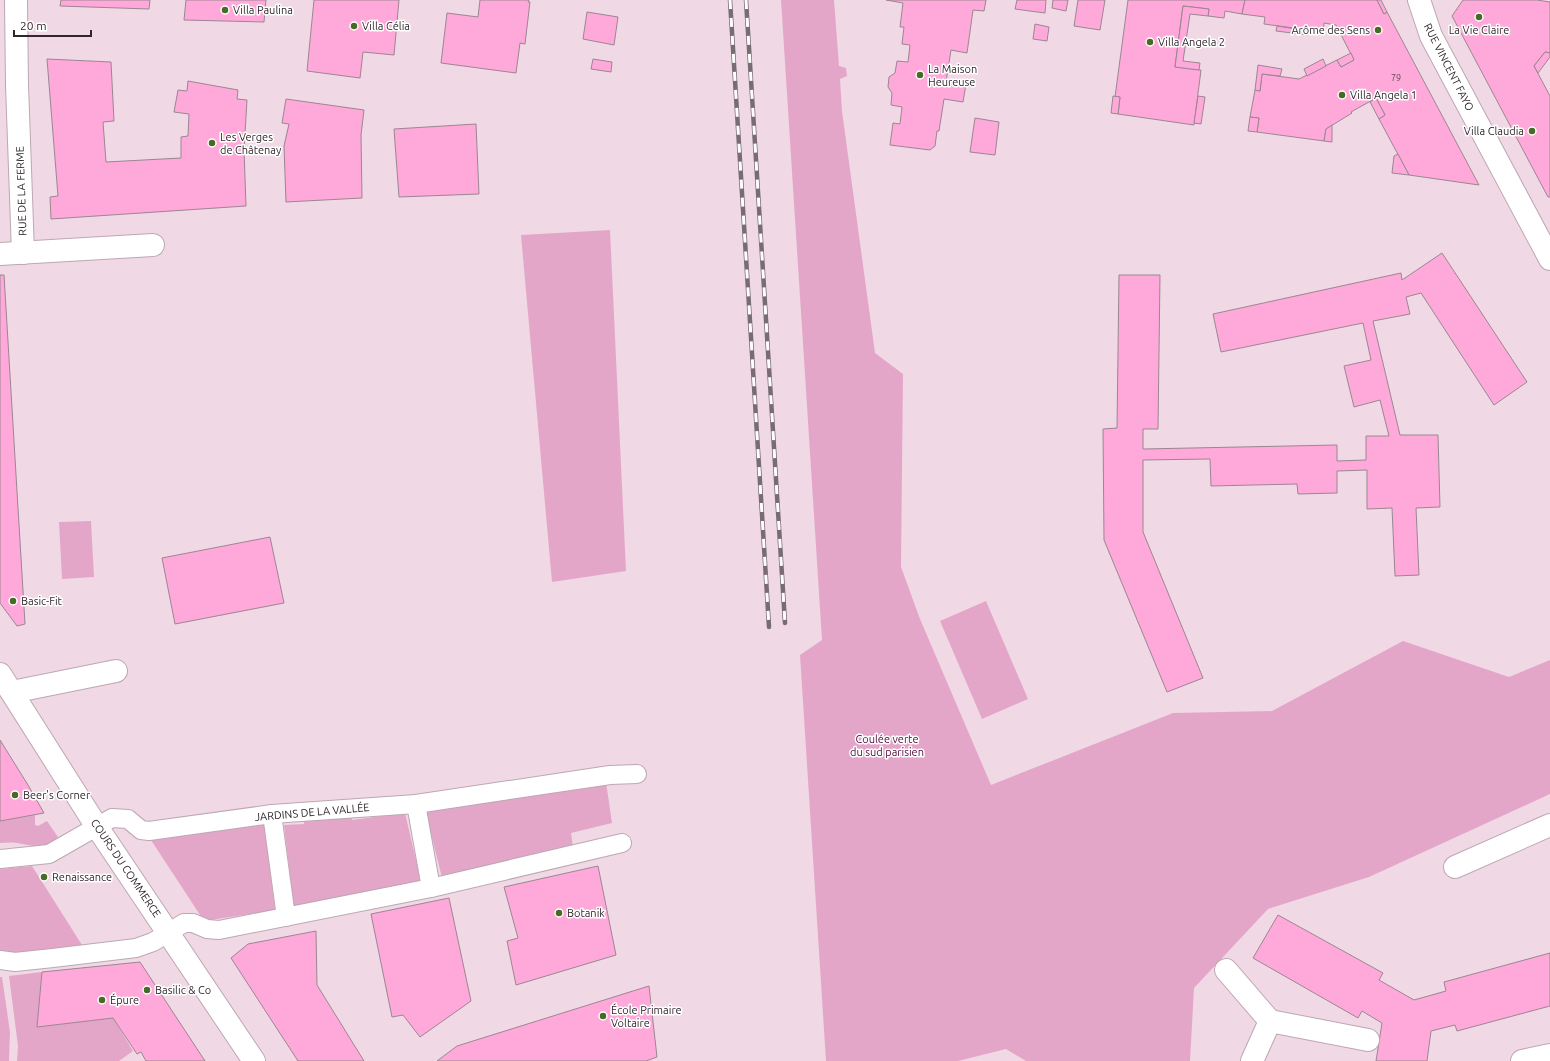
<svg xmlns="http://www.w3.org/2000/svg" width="1550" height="1061" viewBox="0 0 1550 1061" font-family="Ubuntu,sans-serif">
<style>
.green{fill:#e4a6c8}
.building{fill:#fea9d9;stroke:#9b8691}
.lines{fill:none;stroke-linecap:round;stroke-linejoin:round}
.pedestrian-casing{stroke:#bda7b2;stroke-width:20}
.minor-casing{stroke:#bda7b2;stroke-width:24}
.tertiary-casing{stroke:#bda7b2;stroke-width:24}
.pedestrian{stroke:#fff;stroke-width:18}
.minor{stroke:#fff;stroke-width:22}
.tertiary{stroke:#fff;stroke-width:22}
.rail-casing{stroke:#796b72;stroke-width:4.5}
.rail{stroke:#fff;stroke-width:3;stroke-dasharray:9;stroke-linecap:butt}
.poi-dot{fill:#466b25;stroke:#fff;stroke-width:1.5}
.labels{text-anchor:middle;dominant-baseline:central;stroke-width:3;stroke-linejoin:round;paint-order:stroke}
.number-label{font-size:9px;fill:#644857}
.poi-label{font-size:11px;fill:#30272c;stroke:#fff;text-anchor:start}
.street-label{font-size:11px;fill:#30272c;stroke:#fff}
.park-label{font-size:11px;fill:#530a3b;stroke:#fff}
</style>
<rect width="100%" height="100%" fill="#f0d9e5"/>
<g class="green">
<path d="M781 0H834L839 66 846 68 847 76 840 79 842 111 875 353 903 374 901 567 920 619 991 785 1173 713 1272 711 1403 641 1509 677 1550 660V794L1369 877 1268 909 1194 988 1190 1061H1026L1006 1049 958 1061H826L800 655 822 640Z"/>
<path d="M610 230 626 571 552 582 521 235Z"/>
<path d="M91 521 94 577 62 579 59 522Z"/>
<path d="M986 601 1028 699 982 719 940 621Z"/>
<path d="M606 782 612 823 571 833 573 847 442 878 425 809Z"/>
<path d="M350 811 352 820 405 813 421 882 294 909 284 825 304 824V815Z"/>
<path d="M35 815V825L38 826 47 821 58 837C43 852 34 845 16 843 11 842 5 843 0 843V821Z"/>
<path d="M264 822 275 910 204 921 149 837Z"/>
<path d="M32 866 82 945 0 955V869Z"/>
<path d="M42 972 37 1027 113 1018 133 1051 119 1061H17L18 1046 9 976Z"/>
<path d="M0 977H2L10 1032 9 1061H0Z"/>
</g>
<g class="building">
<path d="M61 0H150L149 9 60 6Z"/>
<path d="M186 0H266L264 22 184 20Z"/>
<path d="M314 0H399L394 55 363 52 360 78 307 71Z"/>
<path d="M480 0H529L528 2H530L525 44 520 43 516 73 441 63 447 13 478 17Z"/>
<path d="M886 0H986L984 11 973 10 967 53 951 50 946 82 966 84 963 102 944 99 939 131H937L935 146 930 150 890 145 893 123 900 124 902 107 891 105 892 93 888 87 889 77 895 73 897 61 908 62 910 45 902 44 904 27H900L903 3Z"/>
<path d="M1017 0H1046L1045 13 1015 9Z"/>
<path d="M1053 0H1068L1066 11 1052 8Z"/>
<path d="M1078 0H1105L1100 30 1074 26Z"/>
<path d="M1128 0H1245L1242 14 1225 11 1224 18 1208 16 1209 9 1183 6 1175 67 1201 70 1194 125 1118 114 1120 97H1115Z"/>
<path d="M1245 0H1377L1384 14 1387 12 1479 185 1409 175 1379 119 1385 115 1376 98 1351 112 1352 113 1326 129 1324 141 1257 132 1259 118 1250 117 1255 90 1260 91 1262 74 1299 79 1337 60 1341 67 1354 60 1336 25 1324 23 1323 32 1264 24 1265 17 1242 14Z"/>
<path d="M1377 0H1381L1387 12 1384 14Z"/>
<path d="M1463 0H1537L1550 2V53L1545 52 1534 66 1550 96V197H1548L1452 16Z"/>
<path d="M1183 6 1209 9 1208 16 1190 14 1183 61 1200 63 1199 70 1175 67Z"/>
<path d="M587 12 618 17 614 45 583 39Z"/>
<path d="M1035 24 1049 27 1047 41 1033 39Z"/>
<path d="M1277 26 1309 31 1308 35 1276 31Z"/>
<path d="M1545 52 1550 53V57L1538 73 1534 66Z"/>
<path d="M1351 53 1354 60 1341 67 1337 60Z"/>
<path d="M47 59 111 62 114 121 103 122 106 162 181 158V137L188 136 189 114 174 112 178 90 187 91 188 81 238 90 237 99 247 100 244 150 246 206 51 219 50 197 58 196Z"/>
<path d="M593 59 612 62 611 72 591 69Z"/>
<path d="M1323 59 1326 66 1307 76 1304 69Z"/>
<path d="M1258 65 1282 69 1280 76 1262 74 1260 91 1255 90Z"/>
<path d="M1113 96 1120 97 1118 114 1111 113Z"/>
<path d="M1198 96 1205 97 1201 124 1194 123Z"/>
<path d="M1376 98 1385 115 1379 119 1370 102Z"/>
<path d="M286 99 364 110 361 135 362 198 286 202 284 146 289 124 282 123Z"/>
<path d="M1250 117 1259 118 1257 132 1248 131Z"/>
<path d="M975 118 999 122 995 155 970 152Z"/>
<path d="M476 124 479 194 399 197 394 129Z"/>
<path d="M1332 125V142L1324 141 1326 129Z"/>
<path d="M1398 154 1409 175 1392 173 1394 156Z"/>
<path d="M1442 253 1527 382 1494 405 1421 293 1406 297 1410 314 1373 321 1400 435H1438L1440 507 1416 508 1419 575 1395 576 1392 508 1367 509V470L1337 471V493L1298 494 1297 484 1211 486 1210 459 1143 460V532L1203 678 1167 692 1104 540 1103 429 1117 428 1119 275H1160L1158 429H1143V449L1337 445V461L1366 460V436H1389L1380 400 1354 407 1344 366 1371 360 1363 323 1221 352 1213 314 1401 273 1402 280Z"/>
<path d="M0 275H4L25 624 17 626 0 603Z"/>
<path d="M270 537 284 603 175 624 162 558Z"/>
<path d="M0 740 28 785 44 813 0 821Z"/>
<path d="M598 866 616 955 516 985 507 941 518 938 504 887Z"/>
<path d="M449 898 471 1001 420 1037 403 1015 392 1017 371 914Z"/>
<path d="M1278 915 1383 973 1379 980 1414 1000 1446 991 1444 982 1550 953V1006L1457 1031 1455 1025 1431 1031 1427 1061H1376L1382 1023 1362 1011 1358 1018 1253 958Z"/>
<path d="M316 931 317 985 364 1061H298L231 958 248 944Z"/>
<path d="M140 962 205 1061H146L141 1052 137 1054 113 1018 37 1027 42 972Z"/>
<path d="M649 986 657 1057 646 1061H437L457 1046Z"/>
</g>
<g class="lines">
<defs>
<g id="pedestrian">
<path d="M416 804 431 888"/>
<path d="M272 814 286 917"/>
<path d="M0 859 49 854 112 818 128 819 141 830 149 831 272 814 416 804 610 775 637 774"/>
<path d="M0 960 15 962 53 958 136 948 153 942 184 923H193L207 929 219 930 431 888 622 843"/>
</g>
<g id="minor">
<path d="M16 0 17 85 23 253"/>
<path d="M0 254 153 245"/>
<path d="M0 674 97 827 254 1061"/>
<path d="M12 692 116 671"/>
<path d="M1455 867 1550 825"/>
<path d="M1226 970 1270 1021"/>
<path d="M1252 1061 1270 1021 1368 1040"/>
<path d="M1522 1061 1550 1055"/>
</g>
<path id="tertiary" d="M1419 0 1431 36 1550 259"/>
</defs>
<use href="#pedestrian" class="pedestrian-casing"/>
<use href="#minor" class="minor-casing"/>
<use href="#tertiary" class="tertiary-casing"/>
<use href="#pedestrian" class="pedestrian"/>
<use href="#minor" class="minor"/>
<use href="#tertiary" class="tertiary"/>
<defs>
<g id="rail">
<path d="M730 0 769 627"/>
<path d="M746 0 785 623"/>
</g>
</defs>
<use href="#rail" class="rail-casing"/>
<use href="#rail" class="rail"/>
</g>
<g class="poi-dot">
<circle cx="225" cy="10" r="4"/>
<circle cx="1479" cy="17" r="4"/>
<circle cx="354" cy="26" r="4"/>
<circle cx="1378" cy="30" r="4"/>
<circle cx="1150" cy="42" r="4"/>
<circle cx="920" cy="75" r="4"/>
<circle cx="1342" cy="95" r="4"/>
<circle cx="1532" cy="131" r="4"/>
<circle cx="212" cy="143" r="4"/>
<circle cx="13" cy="601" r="4"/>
<circle cx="15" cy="795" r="4"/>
<circle cx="44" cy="877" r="4"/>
<circle cx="559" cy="913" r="4"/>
<circle cx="147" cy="990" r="4"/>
<circle cx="102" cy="1000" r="4"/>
<circle cx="603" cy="1016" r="4"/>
</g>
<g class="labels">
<g class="number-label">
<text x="1396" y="78">79</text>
</g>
<g class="poi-label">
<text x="233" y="10">Villa Paulina</text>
<text x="362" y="26">Villa Célia</text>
<text x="1370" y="30" text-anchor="end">Arôme des Sens</text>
<text x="1479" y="30" text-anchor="middle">La Vie Claire</text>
<text x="1158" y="42">Villa Angela 2</text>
<text x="928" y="69">La Maison<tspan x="928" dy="13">Heureuse</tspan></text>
<text x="1350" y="95">Villa Angela 1</text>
<text x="1524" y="131" text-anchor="end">Villa Claudia</text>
<text x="220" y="137">Les Verges<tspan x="220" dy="13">de Châtenay</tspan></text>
<text x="21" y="601">Basic-Fit</text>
<text x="23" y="795">Beer's Corner</text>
<text x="52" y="877">Renaissance</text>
<text x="567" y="913">Botanik</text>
<text x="155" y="990">Basilic &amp; Co</text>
<text x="110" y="1000">Épure</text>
<text x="611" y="1010">École Primaire<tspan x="611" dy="13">Voltaire</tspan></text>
</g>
<g class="street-label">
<text transform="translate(1449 67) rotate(63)">RUE VINCENT FAYO</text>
<text transform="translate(21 191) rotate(-92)">RUE DE LA FERME</text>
<text transform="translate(312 812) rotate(-5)">JARDINS DE LA VALLÉE</text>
<text transform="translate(126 868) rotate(56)">COURS DU COMMERCE</text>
</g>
<g class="park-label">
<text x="887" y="739">Coulée verte<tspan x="887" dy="13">du sud parisien</tspan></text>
</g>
</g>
<path d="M14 30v6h77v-6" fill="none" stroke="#30272c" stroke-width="2"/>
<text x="20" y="30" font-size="12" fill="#30272c" stroke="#ffffff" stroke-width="3" paint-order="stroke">20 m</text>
</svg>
